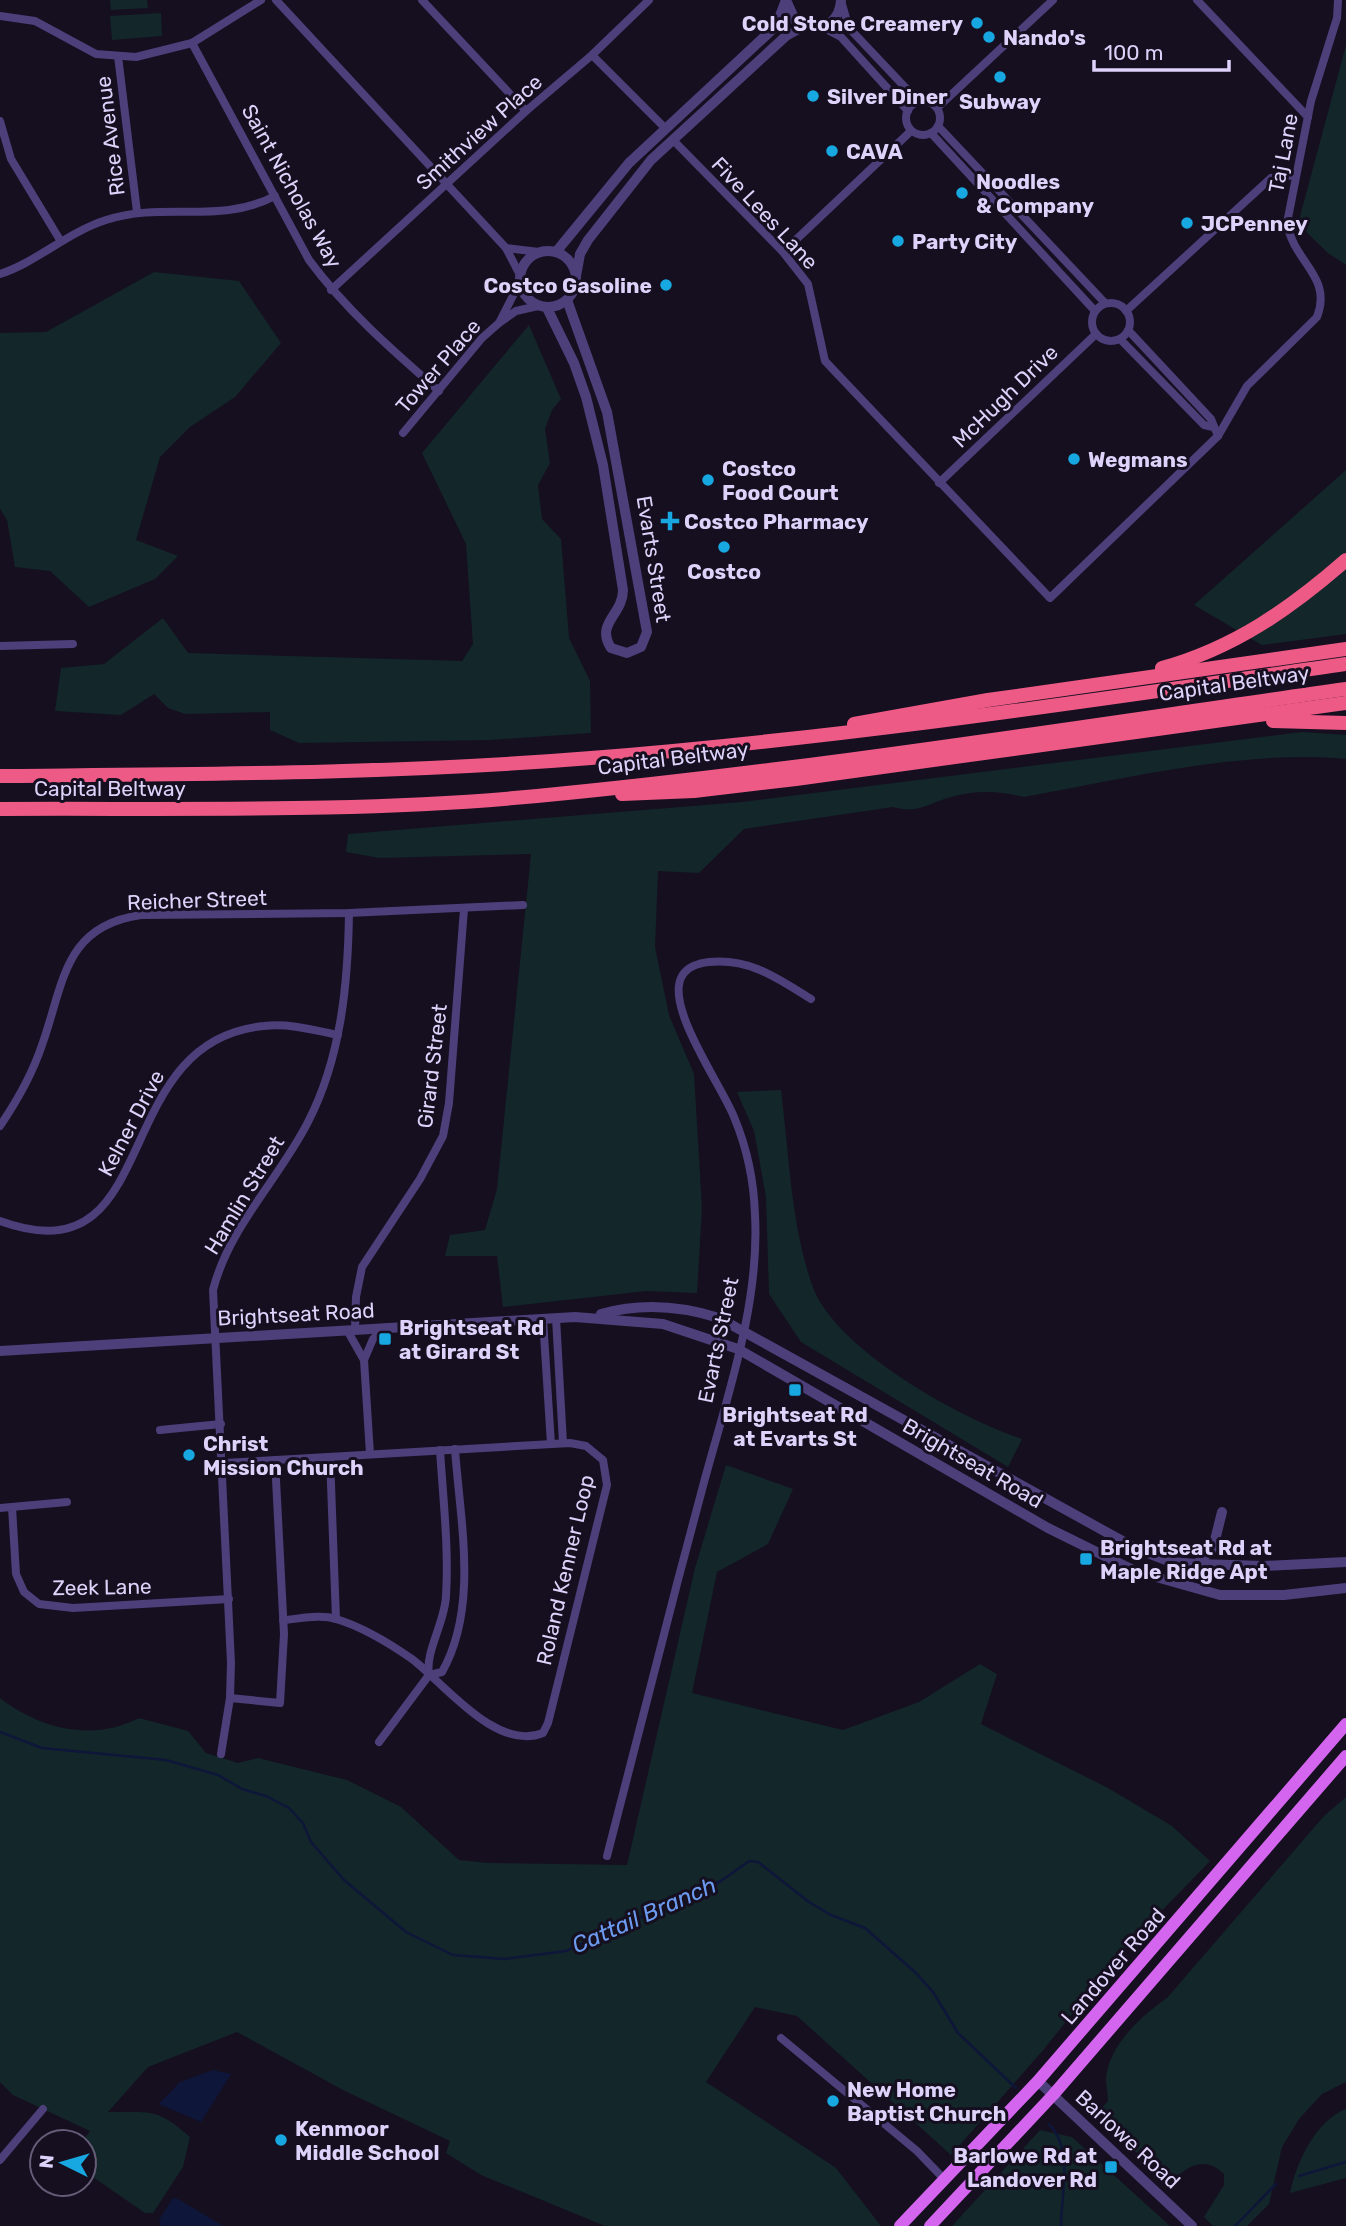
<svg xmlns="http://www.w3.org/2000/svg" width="1346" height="2226" viewBox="0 0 1346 2226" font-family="Rubik,sans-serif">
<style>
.green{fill:#132629}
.water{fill:#0e1639}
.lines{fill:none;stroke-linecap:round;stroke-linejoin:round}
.stream{stroke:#0e1639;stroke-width:2.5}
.minor{stroke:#4c3f7a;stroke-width:8}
.tertiary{stroke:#4c3f7a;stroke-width:10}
.primary{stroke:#d465ee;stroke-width:12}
.motorway{stroke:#ed5a86;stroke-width:14}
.poi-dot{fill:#18a8e1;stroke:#150f20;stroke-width:2.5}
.labels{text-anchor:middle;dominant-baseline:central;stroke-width:6;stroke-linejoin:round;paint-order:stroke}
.poi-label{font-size:21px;font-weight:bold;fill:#ded2fa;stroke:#150f20;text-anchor:start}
.street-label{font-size:21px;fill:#ded2fa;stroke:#150f20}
.water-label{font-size:23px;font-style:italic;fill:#6c9aef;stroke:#150f20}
</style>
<rect width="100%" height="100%" fill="#150f20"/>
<g class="green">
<path d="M110 0H147L148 8 111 10Z"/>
<path d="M161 13 162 36 112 40 110 16Z"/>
<path d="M1346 45V265L1328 253 1298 224Z"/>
<path d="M154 272 239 281 281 343 235 397 190 427 160 457 136 540 178 556 155 579 89 607 50 571 15 567 7 520 0 509V333L46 332Z"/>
<path d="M529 325 561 399 552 410 545 429 550 463 538 485 542 519 561 539 569 638 590 681 591 733 490 740 299 743 270 730V712L185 714 168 708 154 694 121 715 55 711 61 668 104 664 163 618 188 653 462 661 473 644 466 544 422 453Z"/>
<path d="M1346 470V634L1262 645 1194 605Z"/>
<path d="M1302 732 1346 735V759C1245 749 1124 779 1024 797 999 791 976 790 951 797 926 804 919 814 893 807L744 829 699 873 658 871 655 947 669 1015 694 1074 702 1208 697 1293 646 1291 503 1307 497 1256H445L450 1235 485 1230 497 1189 531 854 379 858 346 852 348 834 742 802Z"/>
<path d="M781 1090C789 1154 791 1223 812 1285 835 1350 960 1418 1022 1439L1008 1467 801 1342 769 1294 766 1197 754 1131 737 1092Z"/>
<path d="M726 1465 793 1489 768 1544 717 1572 692 1693 843 1730 919 1702 980 1664 997 1674 981 1724 1108 1788 1172 1826 1210 1861 1119 1955 1045 2048 951 2155 797 2016 755 2007 706 2082 836 2168 881 2226H605L481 2175 446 2153 450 2141 343 2090 237 2032 148 2067 108 2112C150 2113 155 2106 190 2137L183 2167 153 2213H145L84 2171 82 2142 90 2131 13 2095 0 2082V1698C40 1729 93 1742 139 1718L188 1731 206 1753 238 1763 258 1758 347 1780 401 1807 459 1860 488 1863 627 1865 695 1568Z"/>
<path d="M1346 1797V2082L1322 2094 1299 2119 1282 2147 1269 2204 1247 2226H1213L1204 2217 1224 2185V2174C1204 2155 1187 2166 1170 2183L1095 2115 1108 2101C1108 2094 1106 2087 1106 2079 1108 2046 1141 2016 1167 1998L1324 1816Z"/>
<path d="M1346 2109V2178L1290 2193C1296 2163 1315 2121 1346 2109Z"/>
<path d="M1040 2130 1072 2137 1170 2226H952Z"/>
</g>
<g class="water">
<path d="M213 2070 231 2074 201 2122 159 2104 180 2082Z"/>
<path d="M173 2198 178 2199 223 2226H161L159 2220Z"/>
</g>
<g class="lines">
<g class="stream">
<path d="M0 1732 42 1748 166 1760 218 1775 242 1789 266 1796 289 1808 303 1823 311 1842 344 1880 406 1932 453 1955 505 1959 566 1951 721 1881 749 1861 758 1862 809 1902 831 1915 865 1928 916 1973 933 1992 958 2033 1016 2088"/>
<path d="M1049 2124C1074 2149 1061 2194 1061 2226"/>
<path d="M1299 2176 1346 2162"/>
<path d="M1235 2226 1276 2184"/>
</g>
<g class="minor">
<path d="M276 0 506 248 521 277"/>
<path d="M422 0 526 111"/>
<path d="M1197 0 1308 117"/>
<path d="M842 4 849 28 919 102"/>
<path d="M0 16 35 21 96 54 136 57 192 43 261 0"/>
<path d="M822 27 841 37 908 111"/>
<path d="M192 43 309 260C346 310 392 350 439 391"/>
<path d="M592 55 665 128"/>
<path d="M118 56 137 212"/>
<circle cx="923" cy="118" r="17"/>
<path d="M937 108 1053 0"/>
<path d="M0 121 11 159 60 240"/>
<path d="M938 126 1105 303"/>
<path d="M931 133 1095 311"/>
<path d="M673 140 783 252 808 284 825 361 1050 598 1218 436 1247 386 1317 317C1333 276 1293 262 1287 223L1311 101 1337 18 1338 0"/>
<path d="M506 248 539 252"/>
<path d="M783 252 911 131"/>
<path d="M0 274C35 263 68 232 106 220 165 201 219 225 275 196"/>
<path d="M520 282 499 323 516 311 538 306"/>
<path d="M331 290 526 111 592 55 649 0"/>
<circle cx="1111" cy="322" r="19"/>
<path d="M1126 311 1271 178 1296 175"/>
<path d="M1128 330 1211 419 1218 436"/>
<path d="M1120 339 1204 425 1213 427"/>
<path d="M403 433 482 338 499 323"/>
<path d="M939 483 1096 334"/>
<path d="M0 646 73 644"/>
<path d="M0 1126C17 1101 32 1075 42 1045 64 984 63 926 141 915L349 913 523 905"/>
<path d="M0 1221C166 1282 105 1041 264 1026 289 1023 314 1030 338 1035"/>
<path d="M556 1318 563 1443"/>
<path d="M543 1319 551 1444"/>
<path d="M355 1329 356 1297 362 1267 420 1179 443 1136 449 1103 464 909"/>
<path d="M347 1330 364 1360"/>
<path d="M160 1430 221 1424"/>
<path d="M370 1454 364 1360 373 1339 385 1328"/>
<path d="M330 1457 336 1619"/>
<path d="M224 1463 570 1443 586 1446 603 1460 607 1485 548 1723 543 1733C496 1752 444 1683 412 1659 389 1643 363 1627 336 1619 320 1614 299 1619 283 1620"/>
<path d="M12 1507 16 1574 24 1592 39 1604 73 1608 229 1599"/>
<path d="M0 1508 67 1502"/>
<path d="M429 1674C425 1652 445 1622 446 1596 449 1548 443 1498 440 1450"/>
<path d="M230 1698 280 1703 284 1634 275 1460"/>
<path d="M379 1742 429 1675 442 1672C479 1607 460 1521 455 1449"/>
<path d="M221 1754 230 1698 231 1663 213 1290C229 1227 279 1179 308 1122 341 1058 348 984 349 913"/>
<path d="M607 1856C638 1732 670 1609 703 1486 726 1400 760 1305 755 1215 754 1182 747 1148 734 1117 722 1086 664 1006 682 976 687 967 699 963 709 962 750 958 777 978 811 999"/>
<path d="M781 2038 917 2151 945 2180"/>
<path d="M0 2160 43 2109"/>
</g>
<g class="tertiary">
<path d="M786 0 795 20C815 34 839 27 841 0"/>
<circle cx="548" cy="279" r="28"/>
<path d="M556 252 629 163 776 26 786 0"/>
<path d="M576 276 580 254 588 240 651 160 786 36 804 26"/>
<path d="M547 308 574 363 586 397 603 465 623 590C623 615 595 623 611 648L627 653 641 647 647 632 607 412 567 300"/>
<path d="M601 1314C640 1303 681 1306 719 1318L1135 1548 1171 1562 1197 1564 1264 1566 1346 1562"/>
<path d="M0 1351 575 1317 663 1324 738 1349 1048 1528 1135 1571 1220 1595H1284L1346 1588"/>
<path d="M1197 1564 1213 1548 1222 1512"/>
<path d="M1038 2081 1192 2226"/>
</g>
<g class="primary">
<path d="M900 2226 1038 2081 1346 1724"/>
<path d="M930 2226 1053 2095 1346 1756"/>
</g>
<g class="motorway">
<path d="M1162 668C1234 648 1290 609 1346 560"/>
<path d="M1273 721 1346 723"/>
<path d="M854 724 988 700 1346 649"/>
<path d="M0 776C197 774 394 774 591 758 844 738 1095 700 1346 664"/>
<path d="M622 794 694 791 796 779 1346 703"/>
<path d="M0 809C179 808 359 813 537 796 808 770 1077 727 1346 689"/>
</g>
</g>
<g class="poi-dot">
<circle cx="977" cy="23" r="7"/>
<circle cx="989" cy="37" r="7"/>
<circle cx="1000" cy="77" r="7"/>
<circle cx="813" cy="96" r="7"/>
<circle cx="832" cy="151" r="7"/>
<circle cx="962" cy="193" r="7"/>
<circle cx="1187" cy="223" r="7"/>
<circle cx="898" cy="241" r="7"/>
<circle cx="666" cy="285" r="7"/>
<circle cx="1074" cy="459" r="7"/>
<circle cx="708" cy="480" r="7"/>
<path d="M666.5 510.5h7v7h7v7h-7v7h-7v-7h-7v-7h7z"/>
<circle cx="724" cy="547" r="7"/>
<rect x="378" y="1332" width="14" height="14" rx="3.5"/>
<rect x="788" y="1383" width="14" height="14" rx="3.5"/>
<circle cx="189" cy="1455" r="7"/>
<rect x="1079" y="1552" width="14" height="14" rx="3.5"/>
<circle cx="833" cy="2101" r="7"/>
<circle cx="281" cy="2140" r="7"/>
<rect x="1104" y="2160" width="14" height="14" rx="3.5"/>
</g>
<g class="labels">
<g class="poi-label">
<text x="963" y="23" text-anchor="end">Cold Stone Creamery</text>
<text x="1003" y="37">Nando's</text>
<text x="827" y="96">Silver Diner</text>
<text x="1000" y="101" text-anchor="middle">Subway</text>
<text x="846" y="151">CAVA</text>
<text x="976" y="181">Noodles<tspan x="976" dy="24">&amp; Company</tspan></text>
<text x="1201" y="223">JCPenney</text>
<text x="912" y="241">Party City</text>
<text x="652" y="285" text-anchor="end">Costco Gasoline</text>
<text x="1088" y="459">Wegmans</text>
<text x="722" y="468">Costco<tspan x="722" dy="24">Food Court</tspan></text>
<text x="684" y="521">Costco Pharmacy</text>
<text x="724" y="571" text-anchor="middle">Costco</text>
<text x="399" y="1327">Brightseat Rd<tspan x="399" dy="24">at Girard St</tspan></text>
<text x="795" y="1414" text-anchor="middle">Brightseat Rd<tspan x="795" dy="24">at Evarts St</tspan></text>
<text x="203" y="1443">Christ<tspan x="203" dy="24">Mission Church</tspan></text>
<text x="1100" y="1547">Brightseat Rd at<tspan x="1100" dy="24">Maple Ridge Apt</tspan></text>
<text x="847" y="2089">New Home<tspan x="847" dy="24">Baptist Church</tspan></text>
<text x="295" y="2128">Kenmoor<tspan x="295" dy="24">Middle School</tspan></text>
<text x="1097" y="2155" text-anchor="end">Barlowe Rd at<tspan x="1097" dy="24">Landover Rd</tspan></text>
</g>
<g class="street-label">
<text transform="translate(479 132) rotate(-42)">Smithview Place</text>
<text transform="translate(110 136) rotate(-97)">Rice Avenue</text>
<text transform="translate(1283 153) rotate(-79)">Taj Lane</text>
<text transform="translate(292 186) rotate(61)">Saint Nicholas Way</text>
<text transform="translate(765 213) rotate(47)">Five Lees Lane</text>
<text transform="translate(438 366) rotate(-49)">Tower Place</text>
<text transform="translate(1005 396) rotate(-44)">McHugh Drive</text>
<text transform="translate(654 559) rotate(81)">Evarts Street</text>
<text transform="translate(1234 683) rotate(-8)">Capital Beltway</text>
<text transform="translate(673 758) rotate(-7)">Capital Beltway</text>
<text x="110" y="788">Capital Beltway</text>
<text transform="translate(197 900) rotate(-2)">Reicher Street</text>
<text transform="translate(432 1066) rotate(-83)">Girard Street</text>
<text transform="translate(131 1123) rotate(-62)">Kelner Drive</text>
<text transform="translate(244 1195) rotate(-59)">Hamlin Street</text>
<text transform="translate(296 1314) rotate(-3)">Brightseat Road</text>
<text transform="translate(718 1340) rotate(-78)">Evarts Street</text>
<text transform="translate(973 1463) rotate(30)">Brightseat Road</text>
<text transform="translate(565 1570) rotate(-77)">Roland Kenner Loop</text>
<text transform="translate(102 1587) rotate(-1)">Zeek Lane</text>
<text transform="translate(1113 1966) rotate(-49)">Landover Road</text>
<text transform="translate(1128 2139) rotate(43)">Barlowe Road</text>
</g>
<g class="water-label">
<text transform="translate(644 1915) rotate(-24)">Cattail Branch</text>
</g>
</g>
<g transform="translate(63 2163) rotate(275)"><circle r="33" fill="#150f20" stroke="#655d77" stroke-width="2"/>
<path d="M0-5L12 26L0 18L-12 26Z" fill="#18a8e1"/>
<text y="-10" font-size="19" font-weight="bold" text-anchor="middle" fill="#ded2fa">N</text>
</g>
<path d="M1094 60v10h135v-10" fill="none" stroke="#ded2fa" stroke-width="3.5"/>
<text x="1104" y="60" font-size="21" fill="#ded2fa" stroke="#150f20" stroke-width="5" paint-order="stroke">100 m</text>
</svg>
